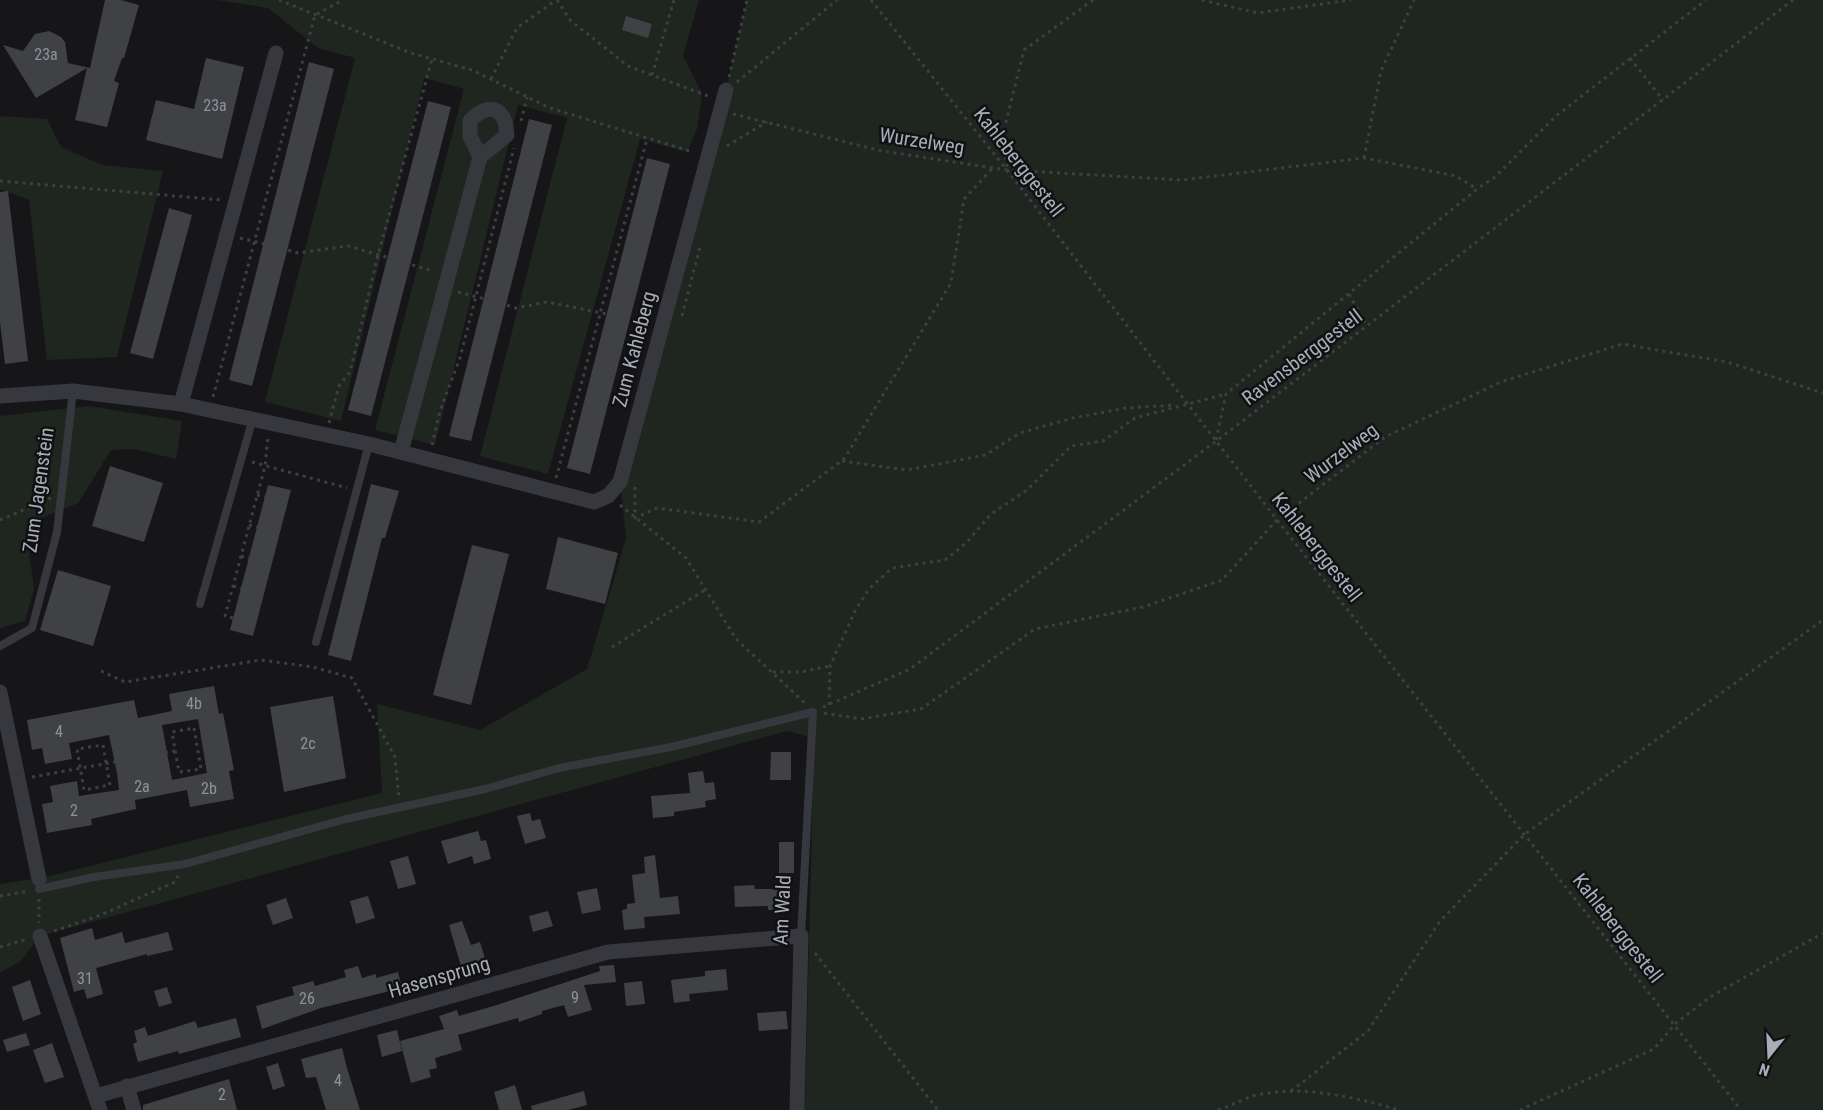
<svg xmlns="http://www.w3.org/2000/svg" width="1823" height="1110" viewBox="0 0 1823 1110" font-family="'Roboto Condensed',sans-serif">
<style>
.green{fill:#1e261f}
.building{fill:#404145;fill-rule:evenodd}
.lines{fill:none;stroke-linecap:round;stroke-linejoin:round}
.path{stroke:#3d3f44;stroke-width:3;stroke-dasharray:3 4.5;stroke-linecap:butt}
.lane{stroke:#37383d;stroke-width:8}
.street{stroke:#37383d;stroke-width:15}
.labels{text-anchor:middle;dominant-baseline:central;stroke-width:5;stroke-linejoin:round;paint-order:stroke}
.number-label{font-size:16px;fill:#8e929b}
.street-label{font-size:20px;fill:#a8adb8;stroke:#111113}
</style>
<rect width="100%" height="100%" fill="#161618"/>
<g class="green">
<path d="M217 0H699L683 56 702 93 697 129 687 152 640 139 548 474 480 456 567 118 518 105 435 445 375 430 464 89 424 78 341 421 265 402 355 58 318 48 268 8Z"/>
<path d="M747 0H1823V1110H805L814 738 787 731 40 936 20 962 0 972V884L46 877 382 793 377 704 480 730 587 669 626 538 620 482 726 90Z"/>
<path d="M0 116 47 119 61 147 102 165 163 171 117 357 47 360 29 200 0 189Z"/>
<path d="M89 406 182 421 176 459 134 449 111 450 78 503 34 521 26 529 34 589 25 621 0 628V416Z"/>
</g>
<g class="building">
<path d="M105 0H121L139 5 124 58H122L114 81 119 83 107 127 75 120 87 68 36 98 3 45 23 51 35 34 49 31 61 37 65 42 68 63 90 68Z"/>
<path d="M626 16 652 24 648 38 622 30Z"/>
<path d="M206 58 244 67 222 159 146 140 156 100 194 109Z"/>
<path d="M309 62 334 69 252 386 229 380Z"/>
<path d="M428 101 451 107 371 416 348 410Z"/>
<path d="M529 119 552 125 471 441 449 436Z"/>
<path d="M647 158 670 164 590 474 567 468Z"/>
<path d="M8 191 28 361 5 364 0 322V192Z"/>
<path d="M169 208 192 215 153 359 130 353Z"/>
<path d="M110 466 163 483 144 542 92 526Z"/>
<path d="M371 484 399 491 385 538H382L351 661 328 655Z"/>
<path d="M268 485 291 490 253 636 230 630Z"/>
<path d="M558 537 618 553 605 604 546 589Z"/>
<path d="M472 545 509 554 471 705 433 695Z"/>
<path d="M58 570 111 586 93 646 40 630Z"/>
<path d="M214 686 219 714 223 713 234 770 229 771 234 799 190 807 187 790 135 800 136 809 91 819 92 825 47 833 42 804 53 802 50 786 77 781 79 796 119 790 117 773 109 735 69 743 72 759 45 764 42 748 32 750 27 720 134 700 138 718 172 711 169 694ZM198 719 207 773 172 780 162 725Z"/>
<path d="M333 696 346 778 284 792 270 707Z"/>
<path d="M771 752H791V780H770Z"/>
<path d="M703 771 705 783 714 782 716 799 705 801 706 807 674 812V816L653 818 651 796 690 793 688 773Z"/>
<path d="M530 813 532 821 540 819 546 838 525 844 517 816Z"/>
<path d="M478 831 481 841 486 840 491 859 474 864 472 856 448 864 441 841Z"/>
<rect x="779" y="842" width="15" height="31"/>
<path d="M655 855 660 898 678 896 680 914 644 917 645 928 624 930 622 910 627 909V904L635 903 632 875 645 873 644 857Z"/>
<path d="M408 856 416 884 398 889 390 861Z"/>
<path d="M754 885 755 889H787V910H768V906L735 907 734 886Z"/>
<path d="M597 888 601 910 582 914 577 892Z"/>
<path d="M368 896 375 918 356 924 350 901Z"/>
<path d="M286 898 293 918 273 925 266 905Z"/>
<path d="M548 911 553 926 533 932 529 916Z"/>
<path d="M462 921 471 945 480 942 487 965 463 973 449 925Z"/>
<path d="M92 928 95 940 122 932 125 943 168 932 173 950 147 956V954L96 968 103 994 87 999 84 989 74 992 60 938Z"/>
<path d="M614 965 616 982 584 985 592 1010 568 1017 564 1005 542 1011V1014L519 1022 518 1018 458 1035 462 1050 435 1058 437 1068 429 1070 431 1077 411 1083 400 1041 444 1029 439 1016 457 1010 459 1016 497 1005 600 971 599 966Z"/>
<path d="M358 966 362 978 376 974V978L398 972 402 988 321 1008 262 1029 256 1006 294 995 292 987 313 981 315 986 346 977 344 970Z"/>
<path d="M726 969 728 990 689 994 690 1001 674 1003 671 980 705 976V971Z"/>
<path d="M30 980 41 1014 23 1021 12 987Z"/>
<path d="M642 981 645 1004 626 1006 624 983Z"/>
<path d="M167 987 172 1003 159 1007 154 991Z"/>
<path d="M786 1011 788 1029 759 1031 757 1013Z"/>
<path d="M236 1018 241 1037 179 1054 178 1051 138 1062 133 1044 137 1042 134 1031 145 1027 148 1036 195 1021 198 1028Z"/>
<path d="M397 1030 402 1051 382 1057 377 1035Z"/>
<path d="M26 1033 30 1045 7 1052 3 1040Z"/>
<path d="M52 1043 64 1077 45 1083 33 1050Z"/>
<path d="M342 1048 347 1068 360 1110H326L316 1077 306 1078 301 1059Z"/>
<path d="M278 1063 285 1086 273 1090 266 1067Z"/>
<path d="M229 1079 237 1110H143V1105Z"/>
<path d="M515 1085 522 1110H499L494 1092Z"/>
<path d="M584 1091 587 1105 568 1110H532L531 1106Z"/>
</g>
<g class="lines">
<g class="path">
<path d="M279 0 411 53 472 70 550 108 693 152"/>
<path d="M557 0 570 20 628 66 711 97"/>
<path d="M871 0 1007 170 1277 520 1741 1110"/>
<path d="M1202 0 1257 13 1351 0"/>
<path d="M1630 58 1663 100"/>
<path d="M652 75 674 0"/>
<path d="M729 77 747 0"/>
<path d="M491 79 517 28 556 0"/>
<path d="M737 82 837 0"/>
<path d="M733 114 882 151 1007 170 1182 180 1364 158 1456 176 1477 189"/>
<path d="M521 121 527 97"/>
<path d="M727 146 767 122"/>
<path d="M1364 158 1381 71 1414 0"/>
<path d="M1007 167 1002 138 1024 50 1093 0"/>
<path d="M0 181 222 200"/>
<path d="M240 238 269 245"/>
<path d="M281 248 298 253 348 246 393 259"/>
<path d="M405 263 434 271"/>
<path d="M458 292 489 300"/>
<path d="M1349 294 1367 326"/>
<path d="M500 303 516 308 547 302 612 315"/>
<path d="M682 316 700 247"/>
<path d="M624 318 649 325"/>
<path d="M213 397 315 15 343 0"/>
<path d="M329 423 339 386 350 372 378 255 432 59"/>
<path d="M1216 440 1226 394 1477 189 1495 177 1556 116 1706 0"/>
<path d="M432 445 440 411 460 358 514 148"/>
<path d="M842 461 907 470 985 455 1020 433 1073 418 1126 408 1175 405"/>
<path d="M252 462 347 488"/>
<path d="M556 478 647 139"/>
<path d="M635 487V518L657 508 759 522 844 459 951 283 964 199 993 168"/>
<path d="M257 495 265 497"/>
<path d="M620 505 686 558 736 639 806 704"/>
<path d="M0 520 51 498"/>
<path d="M249 525 257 527"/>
<path d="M241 556 249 558"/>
<path d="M233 586 241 588"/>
<path d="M233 618 225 616 265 466 268 436"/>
<path d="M612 647 705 590"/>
<path d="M101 671 125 682 261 660 313 667 352 678 395 757 399 799"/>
<path d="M773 672H801L830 666"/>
<path d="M829 705 830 666 856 609 869 589 892 568 945 560 966 543 991 514 1027 490 1071 446 1103 441 1135 418 1226 394"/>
<path d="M823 707 910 669 1215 442 1793 0"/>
<path d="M824 713 861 719 921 709 1035 629 1143 607 1222 580 1277 520 1385 437 1501 382 1622 344 1727 362 1823 393"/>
<path d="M194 728 201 769 179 772 172 732Z"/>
<path d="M103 745 110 785 84 790 77 749Z"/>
<path d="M32 777 175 751"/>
<path d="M0 896 28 891"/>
<path d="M39 899V923"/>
<path d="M54 931 98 916 175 882 178 876"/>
<path d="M0 947 28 939"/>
<path d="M815 953 938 1110"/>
<path d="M1291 1091 1368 1031 1440 921 1525 834 1823 620"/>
<path d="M1218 1110C1230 1106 1241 1100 1253 1096 1299 1084 1354 1097 1399 1110"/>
<path d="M1520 1110 1654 1049 1675 1024 1710 997 1823 933"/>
</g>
<g class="lane">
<path d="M200 604 253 418"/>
<path d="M316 642 369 444"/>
<path d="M0 646 32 628 57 532 73 391"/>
<path d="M39 889 94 877 185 864 346 819 485 789 559 768 671 747 813 712 801 936"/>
</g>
<g class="street">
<path d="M0 396 73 391 181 404 369 444 594 502 608 496 620 482 726 90"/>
<path d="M181 404 276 53"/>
<path d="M401 452 480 157 470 136V121C488 101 506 107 507 135L480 157"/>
<path d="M0 692 39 879"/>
<path d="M40 936 100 1110"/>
<path d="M127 1086 134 1110"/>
<path d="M96 1096 608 952 801 936 797 1110"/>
</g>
</g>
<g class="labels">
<g class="number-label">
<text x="46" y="54">23a</text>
<text x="215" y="105">23a</text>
<text x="194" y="703">4b</text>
<text x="59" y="731">4</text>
<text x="308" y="743">2c</text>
<text x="142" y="786">2a</text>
<text x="209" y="788">2b</text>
<text x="74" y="810">2</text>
<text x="85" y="978">31</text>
<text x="575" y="997">9</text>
<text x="307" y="998">26</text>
<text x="338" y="1080">4</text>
<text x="222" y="1094">2</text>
</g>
<g class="street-label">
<text transform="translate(922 141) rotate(9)">Wurzelweg</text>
<text transform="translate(1019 162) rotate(52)">Kahleberggestell</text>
<text transform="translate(634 349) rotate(-75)">Zum Kahleberg</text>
<text transform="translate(1302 357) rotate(-37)">Ravensberggestell</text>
<text transform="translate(1341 453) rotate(-37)">Wurzelweg</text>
<text transform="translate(38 490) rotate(-82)">Zum Jagenstein</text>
<text transform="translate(1317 547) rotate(52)">Kahleberggestell</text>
<text transform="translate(782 910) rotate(-87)">Am Wald</text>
<text transform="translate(1618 928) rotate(52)">Kahleberggestell</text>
<text transform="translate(439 977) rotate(-16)">Hasensprung</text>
</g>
</g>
<g transform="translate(1769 1056) rotate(198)" stroke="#111113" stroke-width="4.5" paint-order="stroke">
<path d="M0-4.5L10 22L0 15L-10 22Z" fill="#a8adb8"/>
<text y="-9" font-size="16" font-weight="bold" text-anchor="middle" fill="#a8adb8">N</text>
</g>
</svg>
